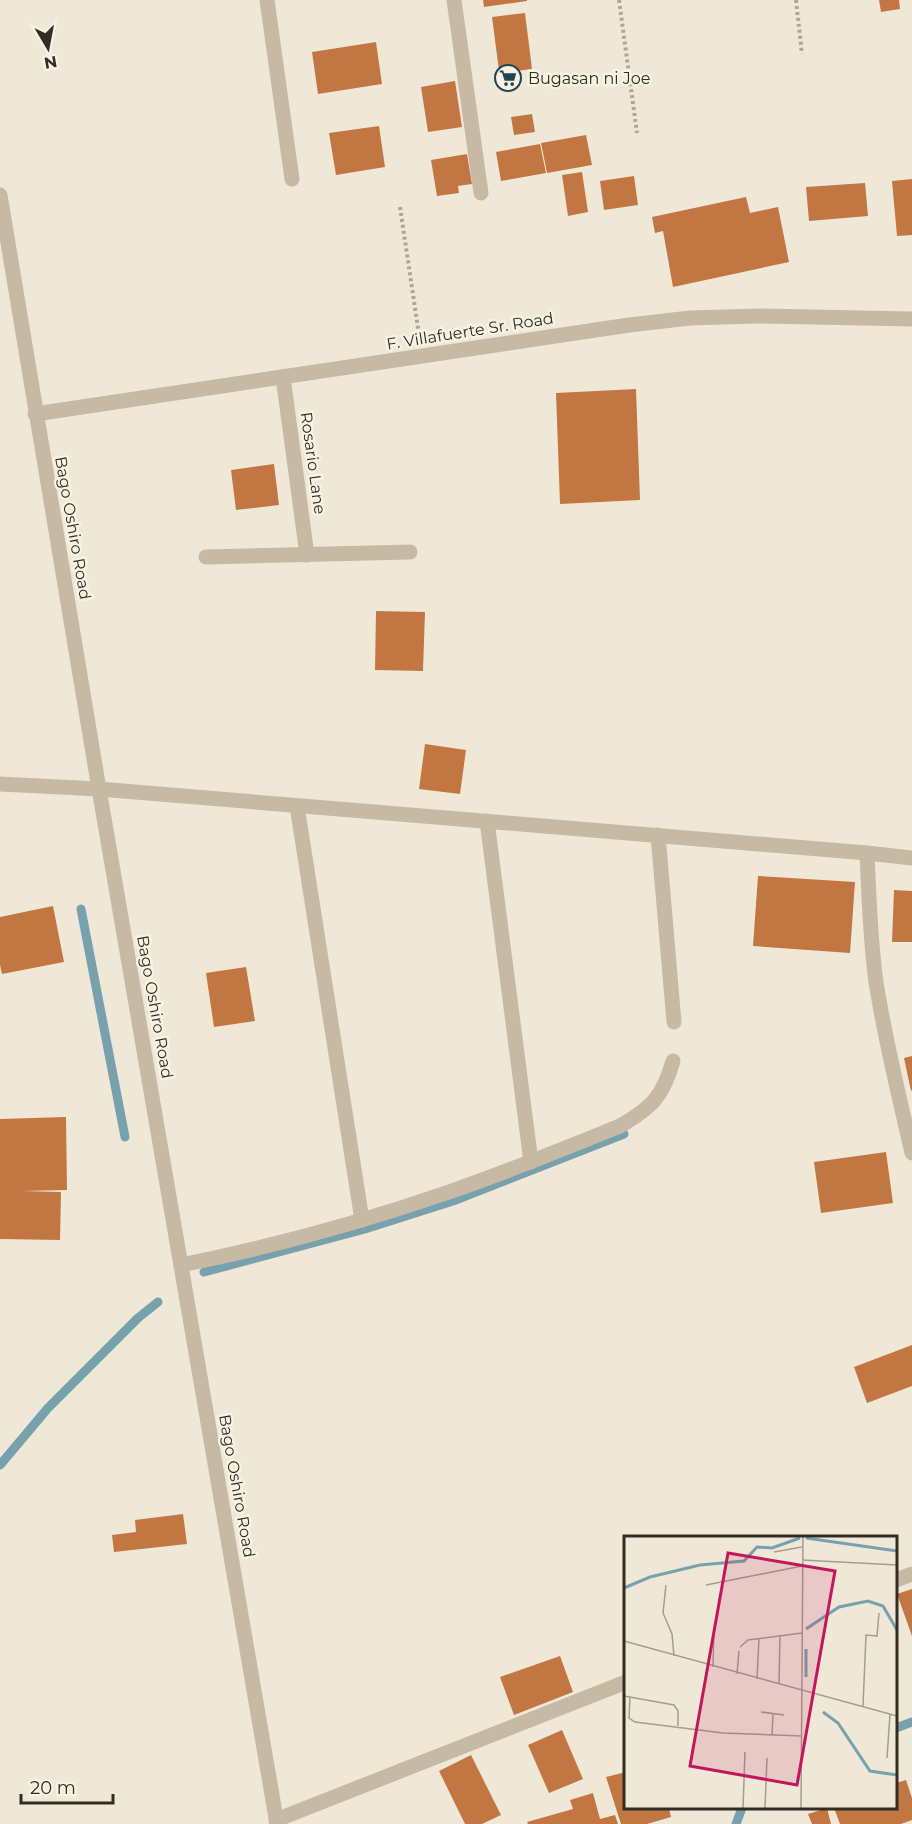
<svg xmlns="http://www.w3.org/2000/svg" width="912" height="1824" viewBox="0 0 912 1824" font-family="Montserrat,sans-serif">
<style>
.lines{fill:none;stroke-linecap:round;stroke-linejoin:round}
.stream{stroke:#77a1ac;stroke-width:9}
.building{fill:#c27743}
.path{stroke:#b3a48e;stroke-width:4;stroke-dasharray:3 3;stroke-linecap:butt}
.minor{stroke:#c7baa4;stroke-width:15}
.labels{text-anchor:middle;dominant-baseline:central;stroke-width:5;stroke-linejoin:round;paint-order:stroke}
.poi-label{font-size:16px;fill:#322c25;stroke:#f8f2e3;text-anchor:start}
.street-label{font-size:16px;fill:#322c25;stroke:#f8f2e3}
.inset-river{fill:none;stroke:#77a1ac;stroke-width:3}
.inset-road{fill:none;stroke:#a49d90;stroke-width:1.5}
.view{fill:#c2185b;fill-opacity:0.15;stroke:#c2185b;stroke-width:3}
.inset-edge{fill:none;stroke:#322c25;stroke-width:3}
</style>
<rect width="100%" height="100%" fill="#f0e8d7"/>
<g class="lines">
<g class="stream">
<path d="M81 909 125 1137"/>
<path d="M204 1272 365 1229 453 1201 624 1134"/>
<path d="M0 1465 48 1408 138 1318 158 1302"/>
<path d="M896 1728 912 1722"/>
<path d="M736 1824 742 1808"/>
</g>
</g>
<g class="building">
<path d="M483 0H527V1L484 7Z"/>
<path d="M879 0H899L900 9 881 12Z"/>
<path d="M525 13 532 69 516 71 517 84 501 86 492 17Z"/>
<path d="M376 42 382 84 318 94 312 52Z"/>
<path d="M455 81 462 127 428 132 421 87Z"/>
<path d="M532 114 535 132 514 135 511 117Z"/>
<path d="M379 126 385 167 336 175 329 133Z"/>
<path d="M586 135 592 165 547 173 541 143Z"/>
<path d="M540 144 546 173 501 181 496 152Z"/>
<path d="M467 154 472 184 458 186 459 193 437 196 431 160Z"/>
<path d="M582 172 588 212 568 216 562 175Z"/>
<path d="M634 176 638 205 604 210 600 181Z"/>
<path d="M912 179V235L897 236 892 181Z"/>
<path d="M865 183 868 216 809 221 806 187Z"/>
<path d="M746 197 750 213 778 207 789 262 673 287 663 231 655 233 652 217Z"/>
<path d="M636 389 640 500 560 504 556 393Z"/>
<path d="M274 464 279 505 236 510 231 470Z"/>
<path d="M376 611 425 612 423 671 375 670Z"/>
<path d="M425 744 466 750 460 794 419 789Z"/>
<path d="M758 876 855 882 850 953 753 946Z"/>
<path d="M894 890 912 891V942H892Z"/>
<path d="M53 906 64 962 2 974 0 965V917Z"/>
<path d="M246 967 255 1021 214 1027 206 973Z"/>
<path d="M912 1056V1090L911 1091 904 1058Z"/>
<path d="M66 1117 67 1190 22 1191 61 1192 60 1240 0 1239V1119Z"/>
<path d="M886 1152 893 1203 821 1213 814 1162Z"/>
<path d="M912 1345V1386L867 1403 854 1367Z"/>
<path d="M183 1514 187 1544 114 1552 112 1535 136 1532 135 1520Z"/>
<path d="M912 1589V1636L897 1594Z"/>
<path d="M560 1656 573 1692 514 1715 500 1677Z"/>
<path d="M562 1730 583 1779 549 1793 528 1745Z"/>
<path d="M471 1755 501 1815 482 1824H465L439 1771Z"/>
<path d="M626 1772V1808H669L671 1817 647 1824H621L606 1777Z"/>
<path d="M906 1780 912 1798V1820L901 1824H840L834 1808H896V1783Z"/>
<path d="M593 1793 600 1819 615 1815 618 1824H528L527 1822 573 1809 570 1800Z"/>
<path d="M827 1808 831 1824H812L808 1814Z"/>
</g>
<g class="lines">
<g class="path">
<path d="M619 0 637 133"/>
<path d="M796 0 802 54"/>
<path d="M400 207 419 335"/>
</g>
<g class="minor">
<path d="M267 0 292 179"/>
<path d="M454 0 481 193"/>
<path d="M0 195 99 789 277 1824"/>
<path d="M283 377 307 555"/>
<path d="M35 414 629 325 690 318 758 316 912 319"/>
<path d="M206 557 410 552"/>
<path d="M0 784 99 789 867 853 912 858"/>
<path d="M297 806 362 1220"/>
<path d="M487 821 531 1162"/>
<path d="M658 835 674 1022"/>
<path d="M867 853C869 896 870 939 876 982 885 1040 899 1096 912 1153"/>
<path d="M181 1265C271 1247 362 1222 449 1192 507 1172 563 1149 620 1126 651 1108 663 1097 673 1061"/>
<path d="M896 1580 912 1574"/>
<path d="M276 1820 626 1682"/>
</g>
</g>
<defs>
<symbol id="supermarket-ring" viewBox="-11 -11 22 22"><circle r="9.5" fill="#f8f2e3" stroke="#1d4652" stroke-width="1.5"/><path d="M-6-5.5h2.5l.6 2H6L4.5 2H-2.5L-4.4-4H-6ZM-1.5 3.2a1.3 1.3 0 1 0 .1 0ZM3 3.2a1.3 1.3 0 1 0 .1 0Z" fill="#1d4652"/></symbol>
</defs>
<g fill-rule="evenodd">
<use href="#supermarket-ring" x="493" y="63" width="30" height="30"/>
</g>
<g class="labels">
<g class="poi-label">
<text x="528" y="78">Bugasan ni Joe</text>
</g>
<g class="street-label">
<text transform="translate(470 331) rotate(-9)">F. Villafuerte Sr. Road</text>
<text transform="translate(313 463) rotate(82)">Rosario Lane</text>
<text transform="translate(73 528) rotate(80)">Bago Oshiro Road</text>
<text transform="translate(155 1007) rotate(80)">Bago Oshiro Road</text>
<text transform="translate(237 1486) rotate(80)">Bago Oshiro Road</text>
</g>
</g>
<g transform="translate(624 1536)">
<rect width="273" height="273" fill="#f0e8d7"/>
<path class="inset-river" d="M182 2 273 15M0 52 26 41 76 29 120 25 133 11 148 12 176 2M182 93 215 71 244 65 259 70 273 94M182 113V141M199 176 214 187 246 235 273 239"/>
<path class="inset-road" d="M150 16 178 11M178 24 273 29M42 49 39 77 48 98 50 120M82 49 178 30M0 105 273 180M116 111 124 104 178 97M89 131 90 92M113 138 115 115M133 143 135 102M155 148 156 99M0 160 50 169 54 175V190M6 161 5 182 11 186 99 197 178 200M239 170 242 99 253 100 255 77M137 176 160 179M148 199 149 178M263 222 266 178M119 272 121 216M141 272 143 222M177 272 179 1"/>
<path class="view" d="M104 17 211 35 173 249 66 230Z"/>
<rect width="273" height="273" class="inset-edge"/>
</g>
<g transform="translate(48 48) rotate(170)" stroke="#f8f2e3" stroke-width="4.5" paint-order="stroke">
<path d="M0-4.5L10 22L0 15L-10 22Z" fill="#322c25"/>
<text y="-9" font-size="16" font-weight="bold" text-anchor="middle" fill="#322c25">N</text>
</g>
<path d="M21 1794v9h92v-9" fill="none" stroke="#322c25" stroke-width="3"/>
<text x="30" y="1794" font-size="18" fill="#322c25" stroke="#f8f2e3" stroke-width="4.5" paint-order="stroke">20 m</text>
</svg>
